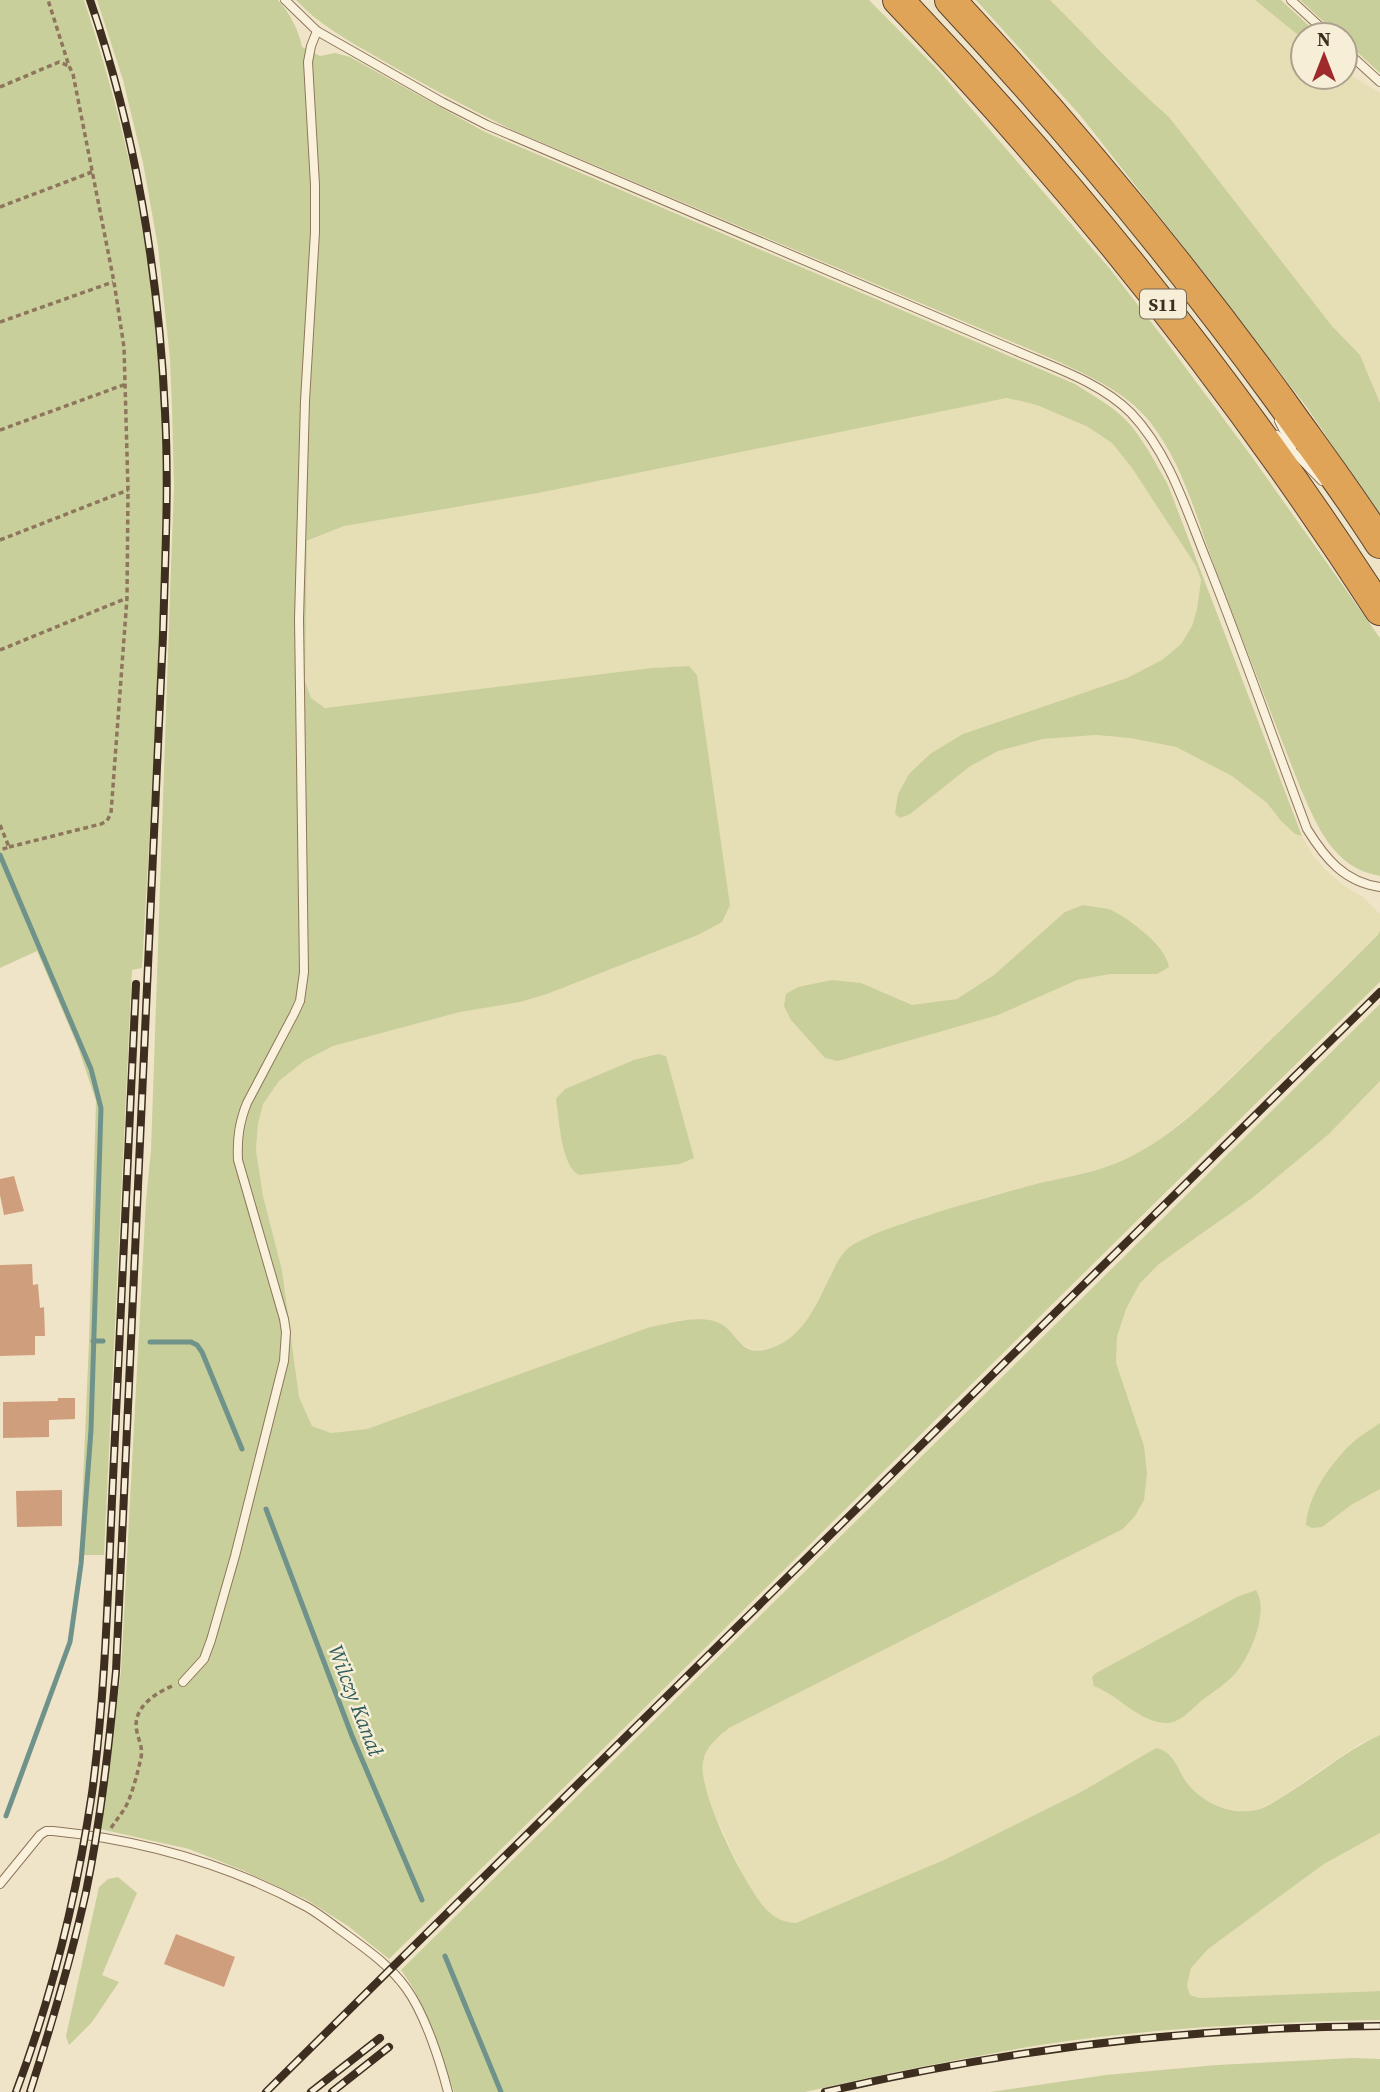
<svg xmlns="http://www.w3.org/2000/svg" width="1380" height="2092" viewBox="0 0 1380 2092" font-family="'Source Serif 4',serif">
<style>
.farmland{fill:#e6deb5}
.green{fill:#c9cf9b}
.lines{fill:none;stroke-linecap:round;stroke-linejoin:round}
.stream{stroke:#6f938a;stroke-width:5}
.building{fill:#cf9f7d}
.service-casing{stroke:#8d765c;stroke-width:10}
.motorway-casing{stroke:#5b4430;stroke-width:32}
.path{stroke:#8d765c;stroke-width:3.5;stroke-dasharray:5 3.5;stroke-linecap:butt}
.service{stroke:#faf1dc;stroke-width:8}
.motorway{stroke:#e0a458;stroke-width:30}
.rail-casing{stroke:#3d2e20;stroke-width:8}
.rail{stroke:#f7eed8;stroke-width:5;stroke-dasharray:16;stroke-linecap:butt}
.labels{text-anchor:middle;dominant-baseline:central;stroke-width:5;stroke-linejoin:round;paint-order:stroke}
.shield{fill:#f7eed8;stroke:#756857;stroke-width:2}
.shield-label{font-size:18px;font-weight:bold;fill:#3d2e20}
.water-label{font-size:21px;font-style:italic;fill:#2f5d5a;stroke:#f7eed8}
</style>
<rect width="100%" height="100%" fill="#f0e4c8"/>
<g class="farmland">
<path d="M1050 0H1255L1303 39V77H1345V72L1380 93V403L1360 355 1332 326 1169 117 1137 89 1105 55Z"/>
<path d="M1008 398 1037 405 1088 427 1112 443 1132 468 1196 566 1201 580 1197 609 1192 626 1181 644 1162 660 1127 678 930 754 909 774 898 794 969 767 998 751 1043 739 1096 735 1130 738 1176 747 1232 776 1267 803 1281 821 1295 834 1302 836 1314 857 1328 872 1343 885 1363 897 1380 914V930L1378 935 1199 1108 1150 1147 1107 1167 997 1194 903 1223 843 1253 812 1312 799 1331 787 1341 769 1349 754 1350 739 1343 722 1325 707 1320H681L650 1327 367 1429 331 1433 312 1426 299 1397 282 1270 263 1196 256 1150 258 1124 263 1104 279 1081 304 1061 333 1046 460 1012 520 1002 547 994 698 935 730 905 697 675 689 666 652 668 325 708 311 698 305 681 307 542 344 526Z"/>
<path d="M1380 1081V1735L1359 1744 1277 1800 1259 1809 1242 1812 1220 1807 1201 1797 1187 1784 1172 1756 1156 1748 1081 1792 946 1859 813 1917 796 1923 781 1922 768 1911 751 1892 715 1815 704 1784 702 1762 711 1743 729 1728 1123 1529 1135 1516 1125 1393 1116 1363 1117 1337 1126 1309 1140 1283 1159 1264 1211 1228 1329 1134Z"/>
<path d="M1380 1833V1991L1200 1998 1190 1995 1187 1986 1191 1968 1207 1949 1324 1864Z"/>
</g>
<g class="green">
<path d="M0 0H84C115 93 139 190 152 288 165 387 164 488 161 588 157 715 149 842 142 968L132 970 104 1555H80L89 1340 96 1101 78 1047 37 951 0 968Z"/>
<path d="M97 0H278C290 14 298 28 302 47L320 56 335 53 350 57 485 132 1075 384C1092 395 1111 405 1125 419 1143 438 1155 462 1168 485L1302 836 1295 834 1281 821 1267 803 1232 776 1176 747 1130 738 1096 735 1043 739 998 751 969 767 910 814 900 818 895 814 898 794 909 774 930 754 963 734 1127 678 1162 660 1181 644 1192 626 1197 609 1201 580 1196 566 1132 468 1112 443 1088 427 1037 405 1007 398 538 493 344 526 307 541 305 681 311 698 325 708 652 668 689 666 697 675 730 905 722 922 698 935 547 994 520 1002 460 1012 333 1046 304 1061 279 1081 263 1104 258 1124 256 1150 263 1196 282 1270 299 1397 312 1426 331 1433 367 1429 650 1327C670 1323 704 1313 723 1325 740 1337 741 1358 771 1348 805 1337 817 1302 832 1273 837 1262 844 1249 854 1244 880 1230 910 1221 938 1212 972 1202 1005 1192 1040 1183 1062 1178 1085 1174 1106 1167 1167 1146 1212 1096 1257 1053 1297 1014 1338 975 1378 935L1380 930V982C1048 1306 721 1635 389 1959L348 1926 307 1900 242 1870 189 1849 100 1829 121 1671 146 1200 151 1150 171 566 174 487 172 409 170 359 158 247 143 163 123 80Z"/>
<path d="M296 0H869L939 71 1110 269 1165 340 1252 457 1380 638V876C1333 868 1317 826 1300 787 1271 713 1242 638 1213 563 1196 515 1182 463 1150 422 1126 392 1091 377 1057 361L510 129C466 107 423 84 380 59 351 42 319 25 296 0Z"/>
<path d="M976 0H1050C1090 39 1127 81 1169 117L1332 326 1360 355 1380 403V516L1308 409 1197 264 1080 115Z"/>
<path d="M1255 0H1281L1319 35H1303V39Z"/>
<path d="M1300 0H1380V73L1345 41V35H1338Z"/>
<path d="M1083 905C1092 907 1103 907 1111 910 1130 919 1166 946 1169 967L1157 974H1110L1077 980 998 1015 838 1061 825 1058 791 1020 784 1006 786 994 798 987 832 980 861 983 912 1005 957 999 994 975 1065 912Z"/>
<path d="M1380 1004V1081L1329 1134 1252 1198 1159 1264 1140 1283 1126 1309 1117 1337 1116 1363 1144 1446 1147 1473 1144 1500 1135 1516 1123 1529 729 1728C718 1737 706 1746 703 1762 697 1790 746 1889 767 1910 776 1919 783 1922 796 1923L946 1859 1081 1792 1156 1748C1175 1752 1177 1769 1187 1783 1191 1788 1197 1794 1203 1798 1219 1809 1240 1815 1260 1809 1271 1805 1282 1797 1293 1790 1322 1772 1349 1749 1380 1735V1833L1324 1864 1208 1949 1191 1968 1187 1986 1190 1995 1200 1998 1380 1991V2020C1267 2022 1152 2028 1040 2045 962 2058 883 2074 805 2092H454C439 2050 428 2006 401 1970Z"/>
<path d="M658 1054 666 1056 694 1158 680 1164 579 1175C561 1166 559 1118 556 1099L565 1089 634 1060Z"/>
<path d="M1380 1423V1489L1351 1505 1322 1527 1312 1528 1306 1525C1308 1496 1329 1466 1349 1446 1358 1437 1370 1430 1380 1423Z"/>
<path d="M1256 1590C1269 1610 1252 1652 1238 1670 1229 1682 1213 1692 1201 1701 1191 1710 1179 1724 1165 1723 1140 1722 1119 1696 1094 1686L1092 1677 1096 1673 1237 1597Z"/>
<path d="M118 1877 137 1893 102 1975 119 1982 92 2022 69 2045 66 2036 99 1887 108 1879Z"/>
<path d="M1353 2058 1380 2059V2092H990L1106 2075 1217 2065Z"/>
</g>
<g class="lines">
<g class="stream">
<path d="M0 855 91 1069 101 1108 91 1430 81 1564 70 1642 6 1816"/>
<path d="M93 1341H103"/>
<path d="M150 1342H191L197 1345 202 1352 242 1449"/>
<path d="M266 1509 352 1736 422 1900"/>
<path d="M445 1956 501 2092"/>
</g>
</g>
<g class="building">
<path d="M14 1176 24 1211 4 1215 0 1195V1179Z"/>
<path d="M32 1264 33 1285 38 1284 40 1308 44 1307 45 1336H35V1355L0 1356V1265Z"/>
<path d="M58 1398H75V1419L49 1420V1437L3 1438V1402L58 1401Z"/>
<path d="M62 1490V1526L17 1527 16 1491Z"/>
<path d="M176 1934 235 1957 224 1987 164 1964Z"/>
</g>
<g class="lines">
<defs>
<g id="service">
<path d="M285 0 317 31 442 102 487 125 1014 350C1053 367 1100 382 1131 413 1169 453 1186 509 1206 559 1242 648 1273 739 1307 829 1325 858 1344 882 1380 887"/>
<path d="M1291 0 1329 35"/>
<path d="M1345 50 1380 82"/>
<path d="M1279 421 1292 447"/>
<path d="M1277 435 1322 481"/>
<path d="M183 1682 204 1659 211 1640 235 1556 284 1361 286 1332 284 1319 238 1160C237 1139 239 1123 247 1103L294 1014 300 1001 304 972 299 619 305 401 315 232V185L308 62 311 46 317 31"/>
<path d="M0 1884 40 1835 46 1831H53C143 1840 228 1864 307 1907 321 1915 334 1926 347 1935 369 1951 390 1966 406 1988 425 2014 440 2061 448 2092"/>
</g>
<g id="motorway">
<path d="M898 0C1078 188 1239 392 1380 610"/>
<path d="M950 0C1068 127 1178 260 1280 400 1314 448 1349 494 1380 543"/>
</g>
</defs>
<use href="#service" class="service-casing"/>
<use href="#motorway" class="motorway-casing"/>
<g class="path">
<path d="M0 87 59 62 69 66"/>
<path d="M0 207 92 172"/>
<path d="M0 322 113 282"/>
<path d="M0 430 126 384"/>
<path d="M0 540 128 490"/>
<path d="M0 650 127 598"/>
<path d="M0 825 9 847 0 850"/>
<path d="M9 847 101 824 107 821 111 813 127 598 128 490 124 347 114 282 73 74 69 66 48 0"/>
<path d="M111 1828C115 1822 119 1817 123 1811 131 1800 138 1771 141 1758 143 1747 139 1742 137 1732 131 1708 156 1692 175 1685"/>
</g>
<use href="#service" class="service"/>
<use href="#motorway" class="motorway"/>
<defs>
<g id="rail">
<path d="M16 2092C52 1996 77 1894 92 1793 106 1689 108 1583 113 1479 121 1314 128 1149 136 984"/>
<path d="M30 2092C51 2026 71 1960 86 1892 101 1819 109 1745 116 1671L163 635C165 561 169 486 165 412 159 275 135 130 90 0"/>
<path d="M266 2092 1380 992"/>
<path d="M311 2092 380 2038"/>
<path d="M332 2092 389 2047"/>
<path d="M825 2092C1007 2049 1193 2027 1380 2026"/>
</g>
</defs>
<use href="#rail" class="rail-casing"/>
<use href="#rail" class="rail"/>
</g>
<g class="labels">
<rect class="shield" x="1140" y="289.5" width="46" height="29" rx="5"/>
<g class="shield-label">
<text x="1163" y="304">S11</text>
</g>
<g class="water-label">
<text transform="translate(356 1700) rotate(69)">Wilczy Kanał</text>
</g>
</g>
<g transform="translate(1324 56)"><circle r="33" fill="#f7eed8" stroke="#ada18e" stroke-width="2"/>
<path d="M0-5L12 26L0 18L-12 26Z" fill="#9e2a2b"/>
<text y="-10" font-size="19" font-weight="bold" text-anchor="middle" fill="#3d2e20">N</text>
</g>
</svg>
